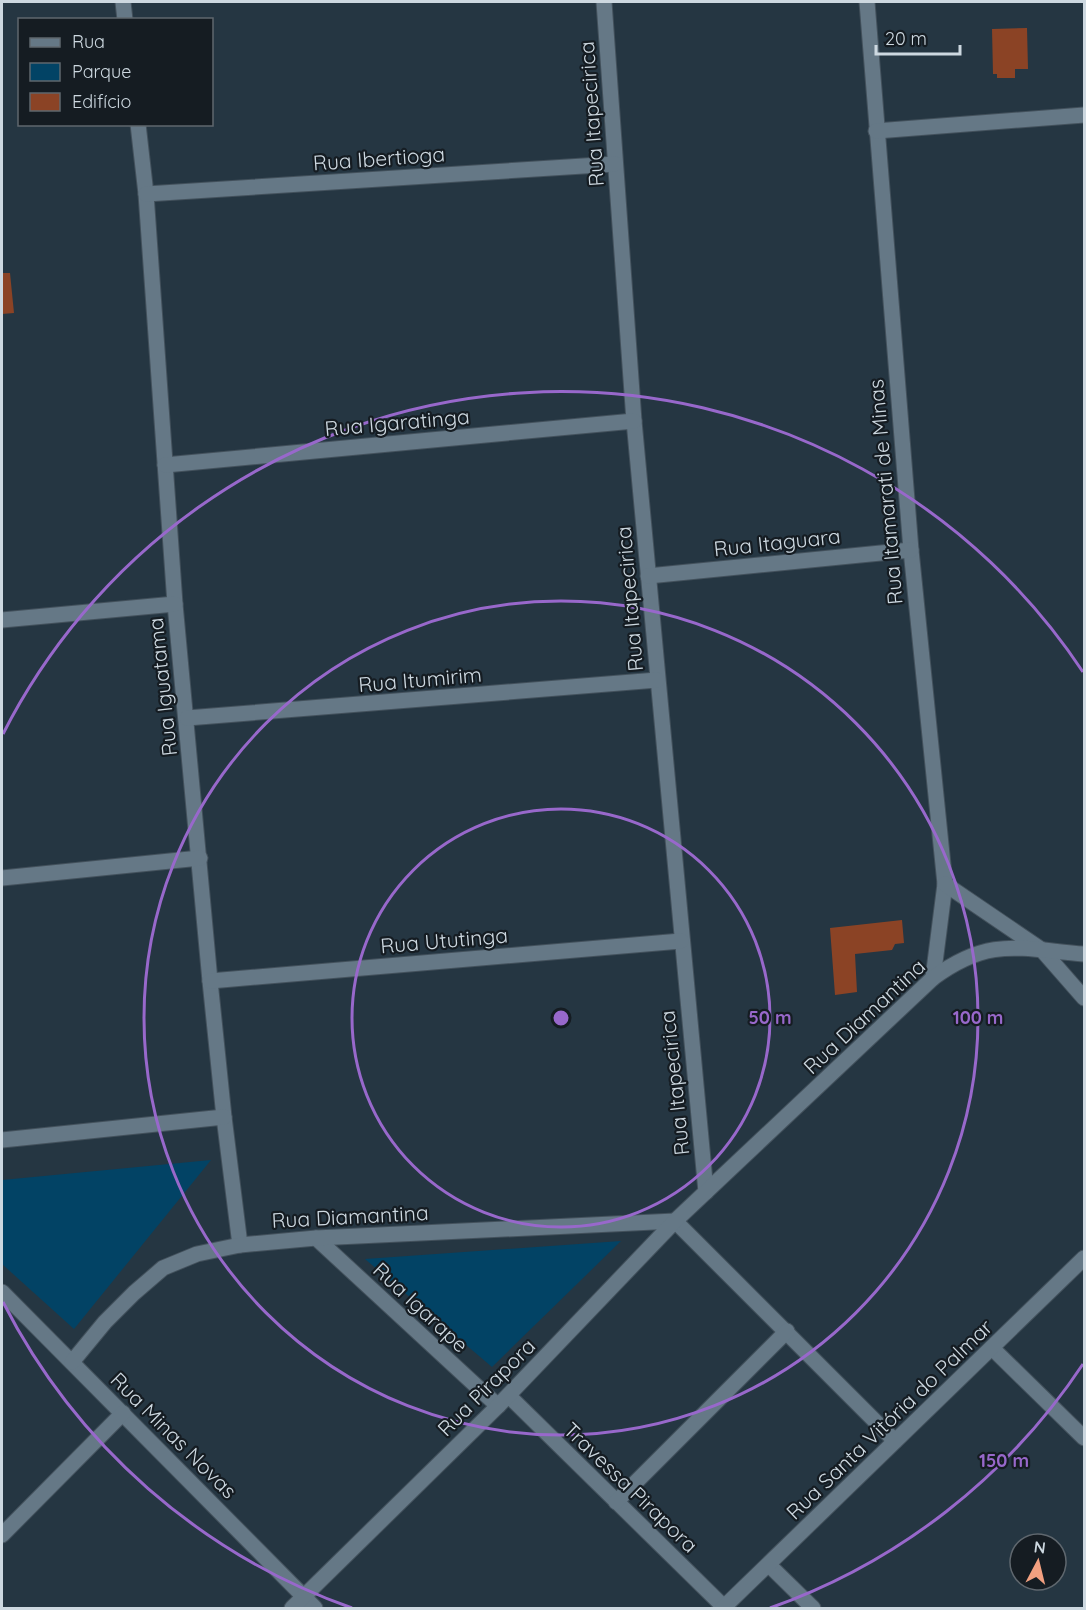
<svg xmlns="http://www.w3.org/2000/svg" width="1086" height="1610" viewBox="0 0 1086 1610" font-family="Quicksand,sans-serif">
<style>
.green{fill:#024365}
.building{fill:#8b4325}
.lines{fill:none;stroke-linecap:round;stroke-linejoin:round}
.minor-casing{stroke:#43515c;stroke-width:17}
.minor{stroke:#657886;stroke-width:15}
.ring{fill:none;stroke:#9868cb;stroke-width:3}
.labels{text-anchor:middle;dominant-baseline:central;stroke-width:4.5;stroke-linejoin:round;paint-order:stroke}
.street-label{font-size:21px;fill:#cdd8e0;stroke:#151c22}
.centre{fill:#9868cb;stroke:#151c22;stroke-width:3}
.ring-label{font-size:18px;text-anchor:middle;font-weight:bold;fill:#9868cb;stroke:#151c22;stroke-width:4.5;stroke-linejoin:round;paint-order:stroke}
</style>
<rect width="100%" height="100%" fill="#253642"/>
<g class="green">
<path d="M211 1160 74 1329 2 1264V1180Z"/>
<path d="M621 1241 492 1367 365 1259Z"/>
</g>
<g class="building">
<path d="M1027 28 1028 69H1015V78H997V74H993L992 29Z"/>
<path d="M2 273H10L14 313 2 314Z"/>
<path d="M902 920 904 943 895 944 892 950 855 954 857 992 835 995 830 928Z"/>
</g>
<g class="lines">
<defs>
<g id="minor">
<path d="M123 2 125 20"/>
<path d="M604 2 634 421 706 1192"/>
<path d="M867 2 911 550 945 884 933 978"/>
<path d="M138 124 146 194 175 604 210 981 224 1117 240 1245"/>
<path d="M876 131 1084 115"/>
<path d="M146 194 615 164"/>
<path d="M165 465 634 421"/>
<path d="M648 576 911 550"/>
<path d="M2 620 175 604"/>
<path d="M187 718 657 680"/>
<path d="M2 878 200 858"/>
<path d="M945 884 1042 950 1084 998"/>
<path d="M210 981 681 941"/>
<path d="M2 1140 224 1117"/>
<path d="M316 1238 498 1406"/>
<path d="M2 1292 315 1608"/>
<path d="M992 1348 1084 1438"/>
<path d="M72 1362 105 1322 134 1293 163 1268 197 1254 240 1245 316 1238 675 1221 895 1441"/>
<path d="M509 1396 724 1607"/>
<path d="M616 1502 787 1331"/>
<path d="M2 1535 123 1413"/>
<path d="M769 1565 813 1608"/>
<path d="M292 1608 498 1406 675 1221 933 978C990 936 1020 949 1084 954"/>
<path d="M723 1608 1084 1258"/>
</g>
</defs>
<use href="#minor" class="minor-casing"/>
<use href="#minor" class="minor"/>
</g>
<g class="ring">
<circle cx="561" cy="1018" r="209"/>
<circle cx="561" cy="1018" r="417"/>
<path d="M1083 1364A626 626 0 0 1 770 1608M352 1608A626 626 0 0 1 3 1302M3 734A626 626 0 0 1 1083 672"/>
</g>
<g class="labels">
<g class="street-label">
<text transform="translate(591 114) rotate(-94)">Rua Itapecirica</text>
<text transform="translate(379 158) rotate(-4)">Rua Ibertioga</text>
<text transform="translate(397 422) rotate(-5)">Rua Igaratinga</text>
<text transform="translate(885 492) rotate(-95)">Rua Itamarati de Minas</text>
<text transform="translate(777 542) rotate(-6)">Rua Itaguara</text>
<text transform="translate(629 599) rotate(-95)">Rua Itapecirica</text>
<text transform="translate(420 679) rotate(-5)">Rua Itumirim</text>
<text transform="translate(162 687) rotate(-96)">Rua Iguatama</text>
<text transform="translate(444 940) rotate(-5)">Rua Ututinga</text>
<text transform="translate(864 1016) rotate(-43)">Rua Diamantina</text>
<text transform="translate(674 1083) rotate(-96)">Rua Itapecirica</text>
<text transform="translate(350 1216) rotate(-3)">Rua Diamantina</text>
<text transform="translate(421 1307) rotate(43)">Rua Igarape</text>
<text transform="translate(486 1387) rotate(-45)">Rua Pirapora</text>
<text transform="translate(889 1419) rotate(-44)">Rua Santa Vitória do Palmar</text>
<text transform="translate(174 1435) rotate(45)">Rua Minas Novas</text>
<text transform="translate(631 1487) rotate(44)">Travessa Pirapora</text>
</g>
</g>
<circle cx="561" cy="1018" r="9" class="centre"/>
<g class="ring-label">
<text x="770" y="1024">50 m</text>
<text x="978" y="1024">100 m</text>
<text x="1004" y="1467">150 m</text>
</g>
<rect width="1086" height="1610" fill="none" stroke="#cdd8e0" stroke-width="6"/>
<rect x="18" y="18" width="195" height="108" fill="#151c22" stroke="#5f676e" stroke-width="1.5"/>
<rect x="30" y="38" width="30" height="9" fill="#657886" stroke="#5f676e" stroke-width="1.5"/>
<text x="72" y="48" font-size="18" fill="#cdd8e0">Rua</text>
<rect x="30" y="63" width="30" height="18" fill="#024365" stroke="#5f676e" stroke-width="1.5"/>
<text x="72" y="78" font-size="18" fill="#cdd8e0">Parque</text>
<rect x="30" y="93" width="30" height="18" fill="#8b4325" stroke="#5f676e" stroke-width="1.5"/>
<text x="72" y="108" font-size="18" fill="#cdd8e0">Edifício</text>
<g transform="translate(1038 1562) rotate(7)"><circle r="28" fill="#151c22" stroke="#5f676e" stroke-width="1.5"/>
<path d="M0-4.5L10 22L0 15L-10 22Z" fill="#f2a080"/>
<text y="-9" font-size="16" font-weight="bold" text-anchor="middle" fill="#cdd8e0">N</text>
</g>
<path d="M876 45v9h84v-9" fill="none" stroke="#cdd8e0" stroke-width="3"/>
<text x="885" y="45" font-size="18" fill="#cdd8e0" stroke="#151c22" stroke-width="4.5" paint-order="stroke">20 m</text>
</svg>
